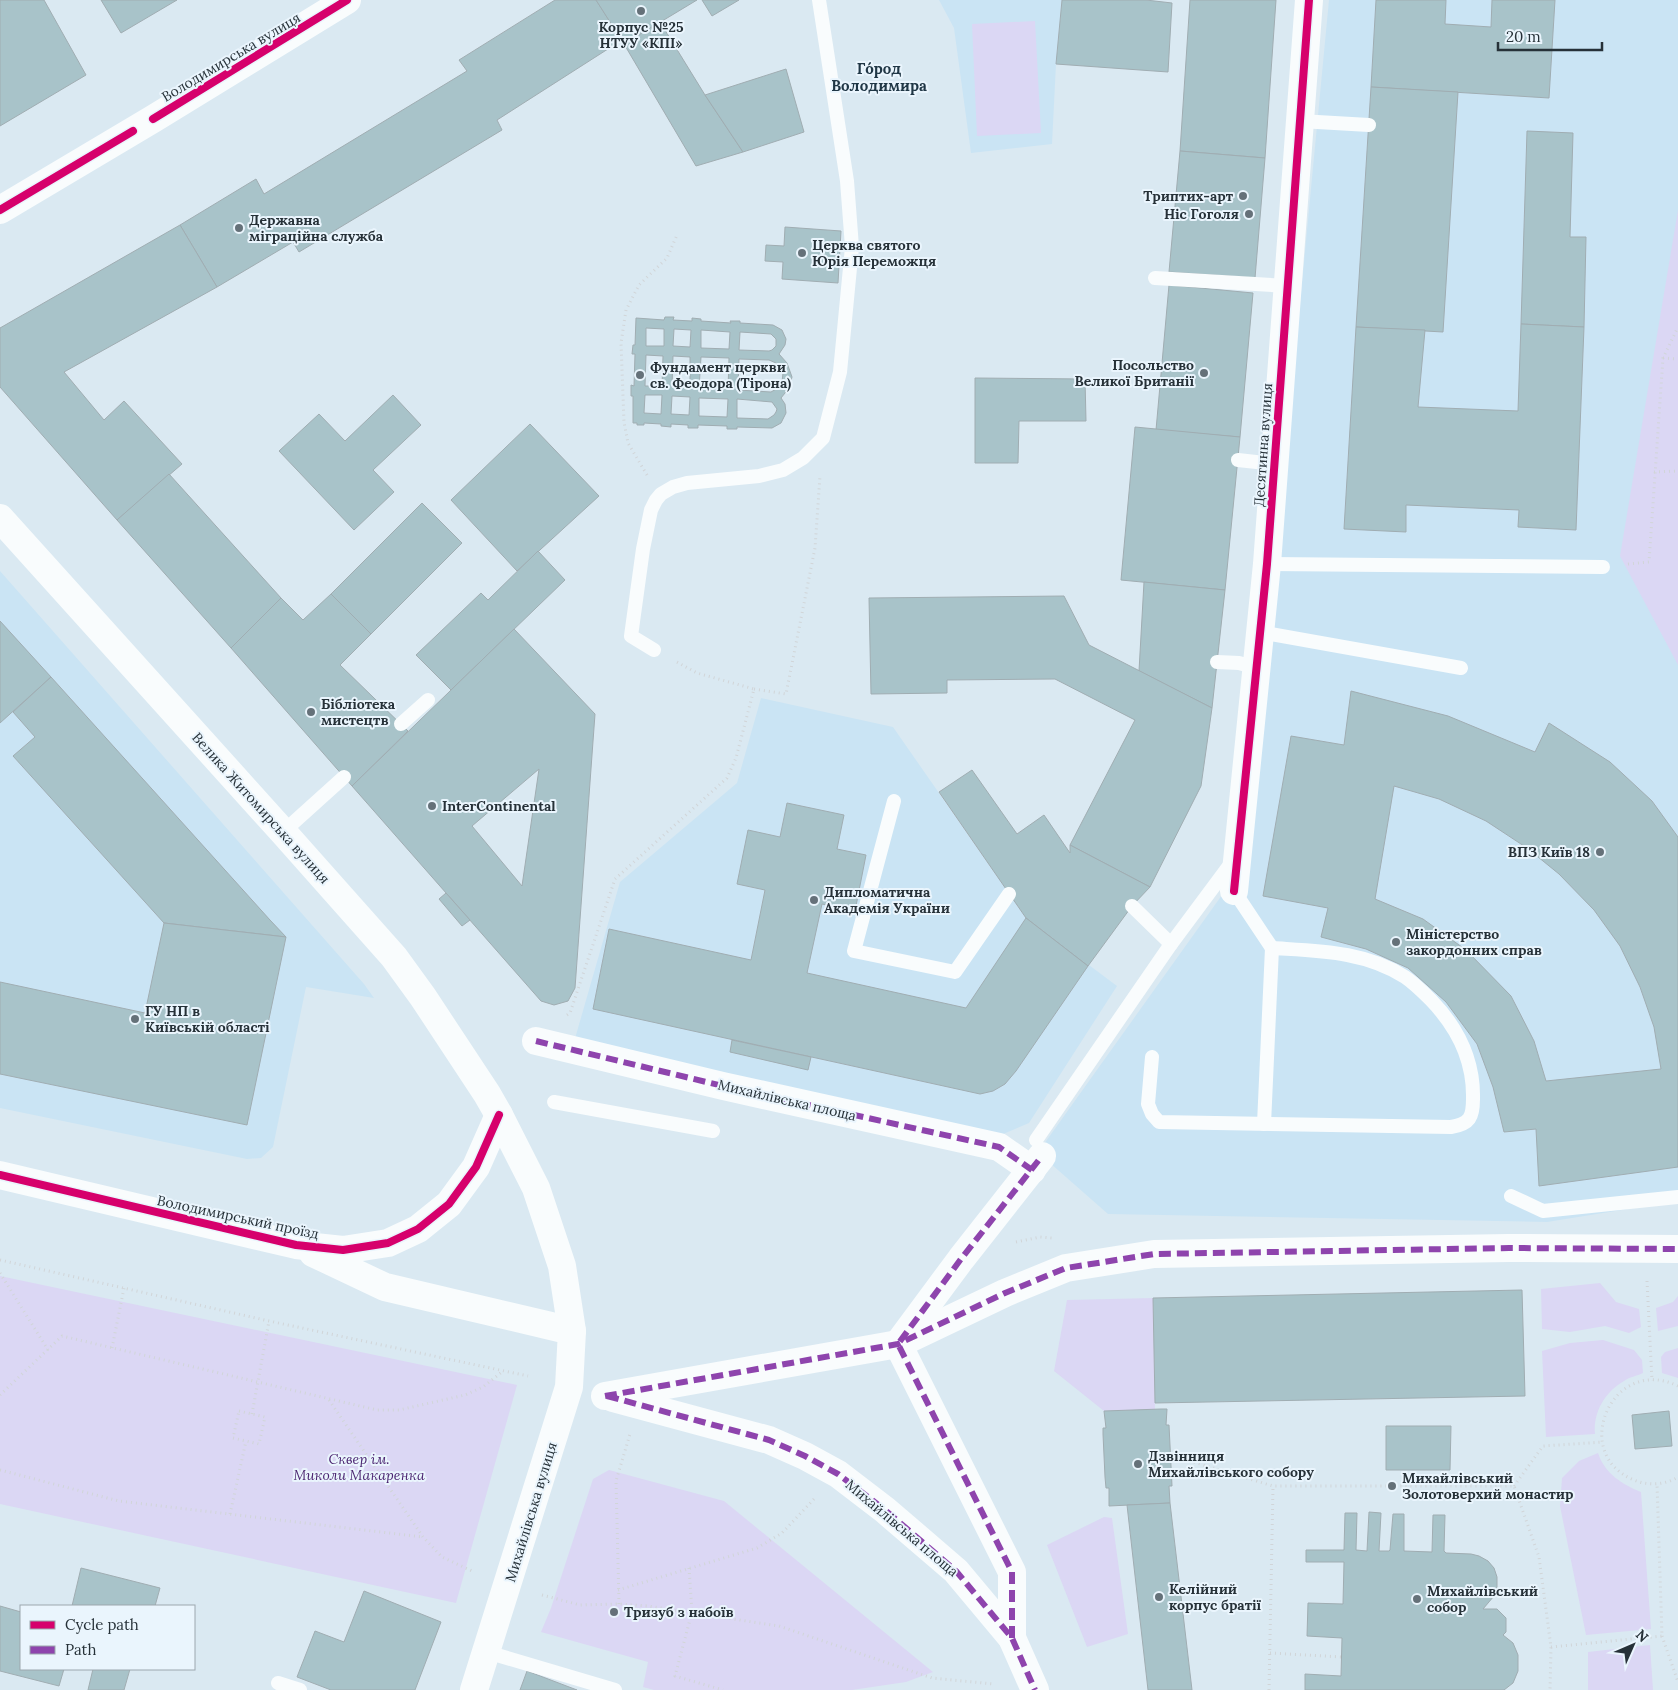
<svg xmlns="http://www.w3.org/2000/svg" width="1678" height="1690" viewBox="0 0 1678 1690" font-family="Lora,serif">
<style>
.built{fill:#cae4f4}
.green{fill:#dbd7f4}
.building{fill:#a8c3c9;stroke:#a0adb2;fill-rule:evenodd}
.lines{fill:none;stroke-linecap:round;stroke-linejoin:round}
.path{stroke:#d1d5d8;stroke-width:3;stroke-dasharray:1 4;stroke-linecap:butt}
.lane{stroke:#f9fcfd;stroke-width:14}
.street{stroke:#f9fcfd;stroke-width:28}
.secondary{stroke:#f9fcfd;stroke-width:28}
.quiet{stroke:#8e44ad;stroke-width:6;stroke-dasharray:12 6;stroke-linecap:butt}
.cycleway-casing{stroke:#eaf5fd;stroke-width:11}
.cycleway{stroke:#d6006c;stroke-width:8}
.poi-dot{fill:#657179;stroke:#eaf5fd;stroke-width:2}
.labels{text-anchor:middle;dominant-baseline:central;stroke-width:4;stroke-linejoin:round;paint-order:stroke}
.poi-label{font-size:14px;font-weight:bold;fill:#263138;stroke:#eaf5fd;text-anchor:start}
.street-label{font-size:14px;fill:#263138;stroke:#eaf5fd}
.park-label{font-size:14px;font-style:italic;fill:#4b2571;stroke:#eaf5fd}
.neighbourhood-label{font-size:15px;font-weight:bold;fill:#203746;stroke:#eaf5fd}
</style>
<rect width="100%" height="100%" fill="#dae9f2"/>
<g class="built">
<path d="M939 0H1062L1056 64 1052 144 971 153 954 28Z"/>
<path d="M1329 0H1678V1201L1547 1222 1108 1214 1042 1156 1044 1144 1247 860Z"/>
<path d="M0 571 364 984 374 998 306 987 273 1147 261 1158 247 1159 0 1108Z"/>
<path d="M761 698 893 727 1026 918 1117 986 1029 1123 996 1137 574 1042 620 882 737 783Z"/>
</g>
<g class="green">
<path d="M1035 21 1041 133 977 136 972 24Z"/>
<path d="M1678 210V665L1620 556Z"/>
<path d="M0 1276 517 1385 456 1603 0 1504Z"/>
<path d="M1600 1283 1616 1302 1639 1309 1641 1327 1629 1333 1605 1326 1570 1332 1542 1329 1541 1289Z"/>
<path d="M1678 1296V1326L1658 1331 1656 1308 1673 1302Z"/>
<path d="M1153 1298 1155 1410 1104 1411 1054 1371 1067 1300Z"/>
<path d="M1603 1340 1634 1350 1642 1360 1643 1373C1637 1376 1629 1377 1624 1381 1605 1392 1593 1412 1595 1434L1546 1437 1542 1351 1570 1343Z"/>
<path d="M1678 1348V1378L1662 1373 1661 1357 1665 1352Z"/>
<path d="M1598 1453C1605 1474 1622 1484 1641 1492L1651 1629 1586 1635 1560 1506 1562 1478 1579 1461Z"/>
<path d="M609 1470 724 1501 933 1672 906 1682 852 1690H654L643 1687 648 1662 541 1632 551 1608 593 1479Z"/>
<path d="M1104 1517 1112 1518 1128 1634 1087 1647 1047 1545Z"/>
<path d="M1650 1645 1653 1690H1588V1652Z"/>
</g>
<g class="building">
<path d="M0 0H44L86 75 0 126Z"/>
<path d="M101 0H177L121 33Z"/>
<path d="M555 0H596L622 40 497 120 502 130 299 252 293 242 217 287 180 225 256 179 264 194 467 71 459 60Z"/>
<path d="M596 0H697L624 44Z"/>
<path d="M702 0H739L712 16Z"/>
<path d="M1062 0H1146L1172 3 1168 72 1056 64Z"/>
<path d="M1190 0H1276L1265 158 1180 151Z"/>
<path d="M1376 0H1446L1445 24 1491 27 1492 0H1555L1549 98 1371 87Z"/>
<path d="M660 22 705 95 743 152 696 166 624 44Z"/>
<path d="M786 69 804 132 743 152 705 95Z"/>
<path d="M1371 87 1458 92 1443 332 1356 327Z"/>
<path d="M1527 131 1573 133 1570 237H1586L1584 327 1521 324Z"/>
<path d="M1180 151 1265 158 1255 278 1169 272Z"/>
<path d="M180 225 217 287 64 372 104 420 124 401 182 464 117 520 0 387V328Z"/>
<path d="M785 227 841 231 838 283 782 279 783 262 765 261 766 245 784 246Z"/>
<path d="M1169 285 1253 293 1240 437 1156 430Z"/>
<path d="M665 317H674L673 320 692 321V318L701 319V321L731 323 730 321H740V323L773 325 782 330 786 339 785 345 779 354 787 363 792 377 789 388 781 398 785 404 786 413 781 423 772 428 737 427V429H727V426L698 425V428H688V425L671 424V427L661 426V424L644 423V425H637V423H633V396H631V385L634 386 635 354H632L633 345H635L636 318 664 320ZM646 328 664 329V346H646ZM674 329 691 330 690 347 673 346ZM701 330 730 332 729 349 701 348ZM740 332 771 334 776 339V346L772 350 769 351 739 350ZM646 355 663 356 662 386H645ZM673 356 690 357V388L672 387ZM701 357 729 358 728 389H699ZM739 359 769 360 776 363 783 373 782 382 778 388 771 392 738 390ZM645 395H662L661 414 644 413ZM672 396 690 397 689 415 671 414ZM699 398 728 399 727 417 699 416ZM737 399 772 402 777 409 776 412 774 415 768 419 737 418Z"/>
<path d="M1521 324 1584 327 1576 530 1518 527 1519 510 1406 505V532L1344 529 1356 327 1425 330 1418 407 1518 411Z"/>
<path d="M975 378 1085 379 1086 421H1019L1018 463H975Z"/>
<path d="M393 395 421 425 373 470 394 492 354 530 279 451 319 414 345 441Z"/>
<path d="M530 424 599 496 517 571 451 500Z"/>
<path d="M1135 427 1240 437 1225 590 1121 580Z"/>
<path d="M169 474 281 598 231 648 117 520Z"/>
<path d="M422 503 462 543 371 634 331 594Z"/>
<path d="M538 551 565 580 451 690 416 655 481 593 488 600Z"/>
<path d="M1144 582 1225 590 1212 708 1139 671Z"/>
<path d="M331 594 371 634 340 665 408 731 352 786 231 648 281 598 303 620Z"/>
<path d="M1064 596 1089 645 1212 708 1201 786 1150 887 1070 845 1135 720 1055 679 947 680V693L871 694 869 598Z"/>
<path d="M0 621 51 677 0 723Z"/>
<path d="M514 629 595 714 575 988 568 1001 554 1005 541 1001 352 786ZM539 769 522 886 472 826Z"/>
<path d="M51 677 270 920 286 937 164 923 13 756 35 737 13 712Z"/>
<path d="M1351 691 1448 716 1535 752 1549 723 1610 762 1652 801 1678 837V1167L1539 1186 1536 1129 1504 1132 1493 1087 1477 1044 1446 1002 1408 968 1366 949 1321 937 1328 908 1263 896 1291 736 1344 745ZM1394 786 1439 799 1486 821 1527 848 1559 874 1594 910 1620 946 1640 987 1654 1027 1661 1069 1546 1081 1534 1041 1511 996 1466 950 1423 919 1375 899Z"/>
<path d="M972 770 1017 834 1044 815 1070 853V845L1150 887 1132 906 1088 966 1026 918 939 792Z"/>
<path d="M787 803 844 815 837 849 866 855 855 911 822 904 807 973 966 1008 1026 918 1088 966 1016 1071 1005 1084 993 1091 980 1094 593 1009 609 929 751 960 765 890 737 884 748 830 780 837Z"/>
<path d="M446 893 470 920 462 926 439 899Z"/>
<path d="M164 923 286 937 247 1125 0 1074V982L145 1013Z"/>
<path d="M732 1040 811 1057 808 1070 730 1052Z"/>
<path d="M1522 1290 1525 1396 1155 1403 1153 1298Z"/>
<path d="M1161 1409H1167L1166 1425H1169L1172 1486H1169L1170 1503 1109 1506V1488H1106L1105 1477 1103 1434V1428H1106L1104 1411Z"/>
<path d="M1669 1411 1672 1446 1635 1449 1632 1415Z"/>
<path d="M1386 1426H1451L1450 1470H1386Z"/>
<path d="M1170 1503 1192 1690H1148L1127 1505Z"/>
<path d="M1369 1512 1381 1513 1379 1551H1389L1390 1550 1393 1514H1404V1551L1432 1552 1433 1515H1445L1444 1551 1446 1553 1471 1554 1479 1556 1488 1561 1494 1568 1497 1577V1587L1494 1596 1483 1609H1497L1506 1618V1632L1503 1635 1513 1643 1518 1655V1671L1513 1683 1504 1690H1305V1674L1341 1676 1342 1638 1307 1636 1308 1603 1343 1604 1344 1562H1306V1550H1344L1345 1513H1357L1356 1550 1367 1551Z"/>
<path d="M81 1568 160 1588 155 1606H72Z"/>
<path d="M364 1591 441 1622 415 1690H331L297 1677 315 1631 344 1642Z"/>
<path d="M0 1606 21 1612V1669H64L59 1686 0 1671Z"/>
<path d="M93 1669H130L124 1690H88Z"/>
<path d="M527 1671 577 1690H520Z"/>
</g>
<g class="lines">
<g class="path">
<path d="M1663 358 1678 359"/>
<path d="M1654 472 1678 471"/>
<path d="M647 475 628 443 624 422 621 343 626 310 639 285 667 258 677 235"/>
<path d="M1628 564 1649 562 1663 358 1678 327"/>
<path d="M754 689 786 694 815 548 820 476"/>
<path d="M567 1015 570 1013 615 879 727 778 736 758 754 689 697 673 675 661"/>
<path d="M1016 1242 1040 1237 1052 1238"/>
<path d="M0 1260 269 1321 528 1376"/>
<path d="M0 1273 48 1350"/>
<path d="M1647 1281 1652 1381"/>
<path d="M112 1348 124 1288"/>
<path d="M1678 1386C1612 1354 1569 1454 1634 1480 1648 1486 1665 1485 1678 1477"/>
<path d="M0 1395 62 1336 377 1410H399L465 1395 483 1387 503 1371"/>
<path d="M329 1400 423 1537 442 1557 472 1571"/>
<path d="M239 1411 265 1417 259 1444 233 1438Z"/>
<path d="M252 1414 269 1321"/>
<path d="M1170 1455 1273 1486H1514L1539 1557 1551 1647 1550 1690"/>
<path d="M0 1470 119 1501 423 1537"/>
<path d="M1514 1486 1543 1446 1603 1442"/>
<path d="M230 1514 246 1441"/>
<path d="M689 1568 692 1612 675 1676 723 1690"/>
<path d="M618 1590 757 1548 782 1533 815 1498"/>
<path d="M542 1595 580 1605 619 1604 648 1606 779 1626 932 1678 993 1684"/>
<path d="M619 1604 616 1481 630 1434"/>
<path d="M1662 1636 1678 1682"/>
<path d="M1551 1647 1662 1636 1657 1484"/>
<path d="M1270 1653 1342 1657"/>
<path d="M1269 1690 1273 1486"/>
</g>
<g class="lane">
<path d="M1300 121 1369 125"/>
<path d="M1155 278 1288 286"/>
<path d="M1238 460 1275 464"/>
<path d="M1267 564 1603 567"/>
<path d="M1260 632 1461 668"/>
<path d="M654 650 631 636 643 549 651 510 656 500 661 494 673 487 687 483 759 476 783 470 803 458 823 438 840 372 852 247 847 181 819 0"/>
<path d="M1217 662 1239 663 1257 668"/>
<path d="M401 724 428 700"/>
<path d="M894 801 854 951 955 972 1009 894"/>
<path d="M283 832 344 777"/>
<path d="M1234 891 1272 948"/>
<path d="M1132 906 1171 944"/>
<path d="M1152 1057 1148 1104 1152 1114 1159 1122 1451 1127C1470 1124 1473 1117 1473 1099 1474 1060 1457 1027 1431 1000 1423 992 1414 983 1405 977 1365 951 1318 951 1272 948"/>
<path d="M554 1102 713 1131"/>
<path d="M1264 1124 1272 948"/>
<path d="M1036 1140 1171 944 1232 862"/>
<path d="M1511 1196 1543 1211 1678 1197"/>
<path d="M487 1652 615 1690"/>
<path d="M278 1683 300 1690"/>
</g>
<g class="street">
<path d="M0 210 153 119 347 0"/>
<path d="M1234 891 1267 564 1309 0"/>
<path d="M536 1041 723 1086 999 1147 1032 1170"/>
<path d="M0 1175 296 1245 343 1250 388 1243 418 1229 449 1204 476 1167 499 1115"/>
<path d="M313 1253 385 1287 572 1331"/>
<path d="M605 1396 898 1344 1005 1293 1066 1268 1154 1254 1509 1248 1678 1249"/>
<path d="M613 1398 769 1440 805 1456 838 1474 885 1510 956 1571 1012 1638 1035 1690"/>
<path d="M1012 1638V1572L898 1344 961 1259 1042 1156"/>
</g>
<path class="secondary" d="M0 518 283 832 394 957 423 997 487 1094 499 1115 536 1188 562 1266 572 1331 569 1387 474 1690"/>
<g class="quiet">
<path d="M536 1041 723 1086 999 1147 1032 1170"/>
<path d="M605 1396 898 1344 1005 1293 1066 1268 1154 1254 1509 1248 1678 1249"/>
<path d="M607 1396 769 1440 805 1456 838 1474 885 1510 956 1571 1012 1638 1035 1690"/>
<path d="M1012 1638V1572L898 1344 961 1259 1042 1156"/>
</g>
<defs>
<g id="cycleway">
<path d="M153 119 347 0"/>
<path d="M0 210 133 131"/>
<path d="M1234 891 1267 564 1309 0"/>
<path d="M0 1175 296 1245 343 1250 388 1243 418 1229 449 1204 476 1167 499 1115"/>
</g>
</defs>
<use href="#cycleway" class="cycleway-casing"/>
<use href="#cycleway" class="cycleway"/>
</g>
<g class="poi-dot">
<circle cx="641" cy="11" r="5"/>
<circle cx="1243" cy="196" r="5"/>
<circle cx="1249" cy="214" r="5"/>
<circle cx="239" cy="228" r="5"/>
<circle cx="802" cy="253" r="5"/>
<circle cx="1204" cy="373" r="5"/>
<circle cx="640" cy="375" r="5"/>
<circle cx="311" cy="712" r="5"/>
<circle cx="432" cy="806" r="5"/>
<circle cx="1600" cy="852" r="5"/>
<circle cx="814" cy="900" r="5"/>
<circle cx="1396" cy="942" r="5"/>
<circle cx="135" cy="1019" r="5"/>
<circle cx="1138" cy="1464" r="5"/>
<circle cx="1392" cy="1486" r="5"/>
<circle cx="1159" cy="1597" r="5"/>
<circle cx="1417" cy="1599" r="5"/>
<circle cx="614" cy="1612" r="5"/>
</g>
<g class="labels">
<g class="poi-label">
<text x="641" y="27" text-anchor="middle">Корпус №25<tspan x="641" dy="16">НТУУ «КПІ»</tspan></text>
<text x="1233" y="196" text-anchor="end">Триптих-арт</text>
<text x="1239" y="214" text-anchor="end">Ніс Гоголя</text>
<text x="249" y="220">Державна<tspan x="249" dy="16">міграційна служба</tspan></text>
<text x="812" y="245">Церква святого<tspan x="812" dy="16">Юрія Переможця</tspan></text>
<text x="1194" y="365" text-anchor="end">Посольство<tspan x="1194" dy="16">Великої Британії</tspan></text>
<text x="650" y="367">Фундамент церкви<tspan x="650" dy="16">св. Феодора (Тірона)</tspan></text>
<text x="321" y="704">Бібліотека<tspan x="321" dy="16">мистецтв</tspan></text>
<text x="442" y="806">InterContinental</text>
<text x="1590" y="852" text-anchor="end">ВПЗ Київ 18</text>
<text x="824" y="892">Дипломатична<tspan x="824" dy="16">Академія України</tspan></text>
<text x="1406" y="934">Міністерство<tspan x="1406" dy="16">закордонних справ</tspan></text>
<text x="145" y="1011">ГУ НП в<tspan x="145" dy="16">Київській області</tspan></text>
<text x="1148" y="1456">Дзвінниця<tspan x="1148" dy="16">Михайлівського собору</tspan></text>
<text x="1402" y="1478">Михайлівський<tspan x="1402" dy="16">Золотоверхий монастир</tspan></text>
<text x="1169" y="1589">Келійний<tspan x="1169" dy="16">корпус братії</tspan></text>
<text x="1427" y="1591">Михайлівський<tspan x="1427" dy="16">собор</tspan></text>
<text x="624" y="1612">Тризуб з набоїв</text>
</g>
<g class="street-label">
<text transform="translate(231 57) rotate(-31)">Володимирська вулиця</text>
<text transform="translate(1263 445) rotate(-86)">Десятинна вулиця</text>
<text transform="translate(261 808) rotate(48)">Велика Житомирська вулиця</text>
<text transform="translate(787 1100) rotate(13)">Михайлівська площа</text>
<text transform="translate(238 1217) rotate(12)">Володимирський проїзд</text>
<text transform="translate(531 1512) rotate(-73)">Михайлівська вулиця</text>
<text transform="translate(902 1528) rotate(40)">Михайлівська площа</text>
</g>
<g class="park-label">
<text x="359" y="1459">Сквер ім.<tspan x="359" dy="16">Миколи Макаренка</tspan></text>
</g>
<g class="neighbourhood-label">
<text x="879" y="68">Го́род<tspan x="879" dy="17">Володимира</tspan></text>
</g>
</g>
<rect x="20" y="1605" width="175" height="65" fill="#eaf5fd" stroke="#9ca7ae"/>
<rect x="30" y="1621" width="25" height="8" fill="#d6006c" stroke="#9ca7ae"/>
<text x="65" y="1630" font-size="15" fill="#263138">Cycle path</text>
<rect x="30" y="1646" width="25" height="8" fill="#8e44ad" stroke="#9ca7ae"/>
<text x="65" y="1655" font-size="15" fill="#263138">Path</text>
<g transform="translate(1633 1645) rotate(45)" stroke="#eaf5fd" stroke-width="4" paint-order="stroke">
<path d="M0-4L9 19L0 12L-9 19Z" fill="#263138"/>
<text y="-8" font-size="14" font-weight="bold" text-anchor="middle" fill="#263138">N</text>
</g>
<path d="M1498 42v8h104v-8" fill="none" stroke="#263138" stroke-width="2.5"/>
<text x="1506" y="42" font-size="15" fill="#263138" stroke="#eaf5fd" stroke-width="4" paint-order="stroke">20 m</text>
</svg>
